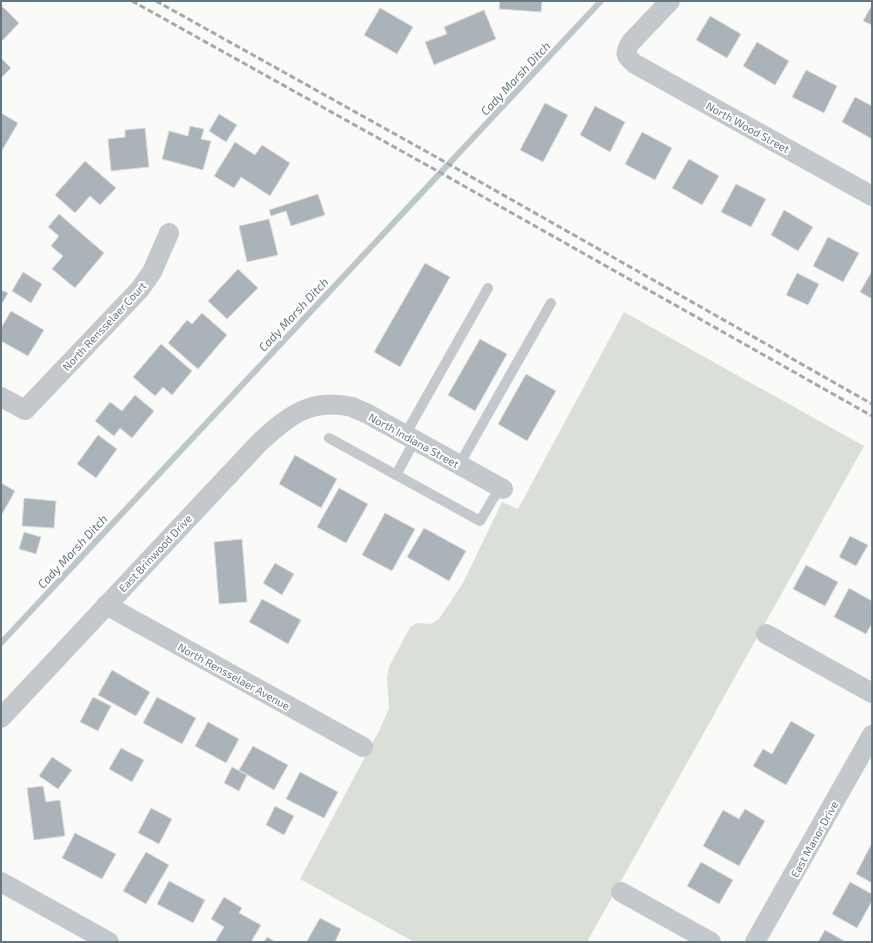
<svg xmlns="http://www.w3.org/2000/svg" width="873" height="943" viewBox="0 0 873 943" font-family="'Exo 2',sans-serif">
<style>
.green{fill:#dadfd7}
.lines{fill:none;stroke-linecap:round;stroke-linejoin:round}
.stream{stroke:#bbc7cb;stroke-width:6}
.building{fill:#aab3b9;stroke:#dcdcda}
.service{stroke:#c3c8cc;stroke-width:10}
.minor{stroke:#c3c8cc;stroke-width:20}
.rail{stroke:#a2aab0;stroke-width:3;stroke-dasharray:6 3;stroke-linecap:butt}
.labels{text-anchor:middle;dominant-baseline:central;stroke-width:4;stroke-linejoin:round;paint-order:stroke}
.street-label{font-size:11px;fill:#657683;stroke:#fff}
.water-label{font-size:12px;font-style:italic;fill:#60757c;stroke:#fff}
</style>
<rect width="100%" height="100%" fill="#fafaf8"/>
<path class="green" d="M624 312 864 446 587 942H414L300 879 381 727 389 708 387 678 389 667 410 627 417 623 431 624 439 619 463 583 502 502 518 509Z"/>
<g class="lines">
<path class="stream" d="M1 643 601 1"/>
</g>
<g class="building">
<path d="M500 1H542L541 12 499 9Z"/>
<path d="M872 5V25L863 21Z"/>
<path d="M3 7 19 23 1 42V9Z"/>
<path d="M380 8 413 27 397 54 364 35Z"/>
<path d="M484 10 496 39 434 65 425 42 447 34 444 27Z"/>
<path d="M710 16 741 34 727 58 696 40Z"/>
<path d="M757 42 789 61 775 85 743 66Z"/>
<path d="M1 58 11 68 1 78Z"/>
<path d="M806 70 837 86 824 113 792 97Z"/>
<path d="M855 97 872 106V139L842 122Z"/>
<path d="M545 103 568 115 543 162 520 150Z"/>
<path d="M595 106 625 122 610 152 580 135Z"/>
<path d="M1 113 18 123 1 152Z"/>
<path d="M219 114 237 125 226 142 209 131Z"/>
<path d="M190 126 204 129 201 139 211 141 203 170 162 159 169 131 188 136Z"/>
<path d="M145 128 149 167 111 171 108 139 125 137V130Z"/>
<path d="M642 132 672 148 655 180 625 164Z"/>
<path d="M235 142 255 155 262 145 290 163 270 196 241 177 234 188 214 176Z"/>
<path d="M689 159 719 176 702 205 672 188Z"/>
<path d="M85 161 116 188 100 205 90 196 75 213 55 195Z"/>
<path d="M736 184 766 199 751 227 721 212Z"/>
<path d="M318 194 325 215 291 226 286 211 271 216 269 210Z"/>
<path d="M784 210 813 227 798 251 771 235Z"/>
<path d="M59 214 104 253 75 288 52 269 63 256 51 246 59 236 48 227Z"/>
<path d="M269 219 278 255 247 262 239 226Z"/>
<path d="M828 237 859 253 843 282 813 266Z"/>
<path d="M425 263 450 277 400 367 374 352Z"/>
<path d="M238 269 258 288 227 319 208 301Z"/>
<path d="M872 271V299L860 292Z"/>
<path d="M23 272 42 284 31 303 12 291Z"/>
<path d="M797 273 819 284 808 305 786 295Z"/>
<path d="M1 290 8 293 1 305Z"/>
<path d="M11 311 44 330 28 356 1 341V328Z"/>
<path d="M202 313 227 335 198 369 168 343 187 320 192 324Z"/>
<path d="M480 339 507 354 475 411 448 395Z"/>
<path d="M161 344 192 371 172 395 163 387 155 396 133 377Z"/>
<path d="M526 374 556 391 527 441 498 424Z"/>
<path d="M135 395 154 411 132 438 120 428 114 436 95 421 110 402 122 411Z"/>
<path d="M98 435 117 449 96 478 77 464Z"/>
<path d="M295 455 337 479 321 508 279 484Z"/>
<path d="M1 483 15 491 1 516Z"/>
<path d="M339 488 368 504 346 543 317 527Z"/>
<path d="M24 498 56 501 54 528 22 526Z"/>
<path d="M385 513 415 529 392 571 362 555Z"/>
<path d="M424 528 466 551 449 581 407 557Z"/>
<path d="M24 532 41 537 36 554 19 549Z"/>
<path d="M850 536 868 545 856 566 839 557Z"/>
<path d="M242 539 247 602 219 604 214 542Z"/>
<path d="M275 563 294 574 282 595 263 583Z"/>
<path d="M806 565 838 582 825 606 793 589Z"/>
<path d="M849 588 872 601V623L866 634 834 617Z"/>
<path d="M262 599 301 620 288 644 249 622Z"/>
<path d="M112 670 150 692 136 716 98 695Z"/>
<path d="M93 697 111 706 98 731 80 722Z"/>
<path d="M157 697 196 718 182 744 143 723Z"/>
<path d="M791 721 815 735 786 785 753 766 763 749 772 754Z"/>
<path d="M208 722 239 739 226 763 195 746Z"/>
<path d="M253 746 288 765 274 790 239 770Z"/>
<path d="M121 748 144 760 132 782 109 769Z"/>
<path d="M52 757 72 770 58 789 39 776Z"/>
<path d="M232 767 247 775 239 791 224 783Z"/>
<path d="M300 772 338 792 324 818 286 799Z"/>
<path d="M43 786 46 802 60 800 65 836 34 840 27 788Z"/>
<path d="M275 806 294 816 284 835 266 825Z"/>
<path d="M151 808 172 819 159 844 138 833Z"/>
<path d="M745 809 765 821 739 866 703 846 723 810 739 819Z"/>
<path d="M75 833 116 854 102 879 62 858Z"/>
<path d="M872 843V883L856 874Z"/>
<path d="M146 852 169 865 146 904 123 891Z"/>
<path d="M701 862 733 880 719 904 687 886Z"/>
<path d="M169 881 205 900 193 923 157 904Z"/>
<path d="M850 882 872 894V901L857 928 832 914Z"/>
<path d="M224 897 242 908 239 913 261 925 251 942H215L224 927 211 919Z"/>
<path d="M320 918 341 929 335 942H309L307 941Z"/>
<path d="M825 930 846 942H818Z"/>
<path d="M267 937 276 942H264Z"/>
</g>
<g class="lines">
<g class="service">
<path d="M405 435 488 288"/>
<path d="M329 438 480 521 500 487"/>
<path d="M459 465 551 303"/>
<path d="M396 475 415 440"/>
</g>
<g class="minor">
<path d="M670 1 631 42C624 53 625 56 635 64L872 196"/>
<path d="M1 397 25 410 140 289 152 272 169 233"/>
<path d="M106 605 363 747"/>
<path d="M766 634 872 693"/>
<path d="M1 718 258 444C287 417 310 397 352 407 356 409 361 411 366 413L503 489"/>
<path d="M1 882 109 942"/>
<path d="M621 892 711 942"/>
<path d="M755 942 872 735"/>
</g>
<g class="rail">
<path d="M132 1 432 168 872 416"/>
<path d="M156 1 438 158 872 404"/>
</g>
</g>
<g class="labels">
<g class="street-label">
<text transform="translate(748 127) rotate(29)">North Wood Street</text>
<text transform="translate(104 326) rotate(-47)">North Rensselaer Court</text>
<text transform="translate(414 440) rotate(29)">North Indiana Street</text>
<text transform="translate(155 553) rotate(-47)">East Brinwood Drive</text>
<text transform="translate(234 676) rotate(29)">North Rensselaer Avenue</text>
<text transform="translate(814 839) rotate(-61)">East Manor Drive</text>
</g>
<g class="water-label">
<text transform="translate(515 78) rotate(-47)">Cady Marsh Ditch</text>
<text transform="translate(293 314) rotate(-47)">Cady Marsh Ditch</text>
<text transform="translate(72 551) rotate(-47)">Cady Marsh Ditch</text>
</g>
</g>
<rect width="873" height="943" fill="none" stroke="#657683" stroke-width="4"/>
</svg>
